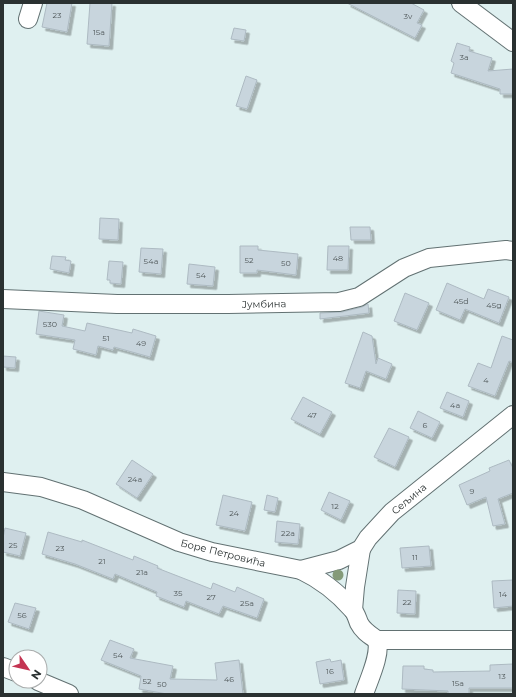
<svg xmlns="http://www.w3.org/2000/svg" width="516" height="697" viewBox="0 0 516 697" font-family="Montserrat,sans-serif">
<style>
.building{fill:#c8d5dd;stroke:#adbac2;filter:url(#shadow)}
.lines{fill:none;stroke-linecap:round;stroke-linejoin:round}
.minor-casing{stroke:#627172;stroke-width:20}
.minor{stroke:#fff;stroke-width:18}
.tree{fill:#849a78}
.labels{text-anchor:middle;dominant-baseline:central;stroke-width:3;stroke-linejoin:round;paint-order:stroke}
.number-label{font-size:8px;fill:#525a5c}
.street-label{font-size:10px;fill:#2a3131;stroke:#fff}
</style>
<defs>
<filter id="shadow"><feDropShadow dx="3.5" dy="3.5" stdDeviation="0" flood-color="#0004"/></filter>
</defs>
<rect width="100%" height="100%" fill="#dff0f0"/>
<g class="building">
<path d="M47 3H72L67 32 42 27Z"/>
<path d="M90 3H112L109 46 87 44Z"/>
<path d="M347 3H411L424 10 417 23 422 25 415 38Z"/>
<path d="M234 28 246 30 244 41 231 39Z"/>
<path d="M457 43 470 47 469 51 492 58 488 71 513 69V94H500V89L451 73 454 63 451 61Z"/>
<path d="M246 76 257 80 247 109 236 106Z"/>
<path d="M100 218 119 219 118 240 99 239Z"/>
<path d="M350 227H370L371 240H351Z"/>
<path d="M240 246H258V250L298 254 296 275 257 270V273H240Z"/>
<path d="M328 246H349L348 270H327Z"/>
<path d="M141 248 163 249 161 274 139 272Z"/>
<path d="M52 256 66 257 65 260 71 261 69 273 50 269Z"/>
<path d="M109 261 123 262 121 284 110 283V280H107Z"/>
<path d="M189 264 215 267 213 286 187 284Z"/>
<path d="M447 283 484 299 488 289 509 297 499 323 465 309 460 320 436 310Z"/>
<path d="M405 293 429 303 417 330 394 321Z"/>
<path d="M368 304 369 313 320 319V313L342 312 362 307Z"/>
<path d="M39 311 64 315 62 326 85 331 87 323 132 333 133 329 156 336 150 357 114 347 113 350 98 346 96 355 73 349 75 340 36 334Z"/>
<path d="M363 332 372 336 376 364 378 358 392 364 386 379 366 371 360 388 345 383Z"/>
<path d="M502 336 513 340V363L509 361 495 396 468 386 478 363 491 368Z"/>
<path d="M3 356 16 357 15 368 3 367Z"/>
<path d="M447 392 469 401 463 417 440 408Z"/>
<path d="M303 397 332 412 320 434 291 419Z"/>
<path d="M418 411 440 422 432 438 410 428Z"/>
<path d="M389 428 409 437 395 467 374 457Z"/>
<path d="M132 460 153 474 137 498 116 484Z"/>
<path d="M509 460 513 468V493L498 499 505 524 493 526 486 497 467 505 459 485 490 471 489 468Z"/>
<path d="M329 492 350 501 341 520 321 510Z"/>
<path d="M223 495 252 502 245 531 216 525Z"/>
<path d="M267 495 278 498 275 512 264 510Z"/>
<path d="M277 521 300 524 298 544 275 542Z"/>
<path d="M5 528 26 533 20 556 3 552V538Z"/>
<path d="M48 532 82 542V540L133 560 134 556 158 566 157 568 211 589 213 583 235 592 237 587 264 599 257 618 223 606 219 614 186 601 184 607 156 596 157 592 115 574 113 579 75 564 42 554Z"/>
<path d="M429 546 431 566 402 568 400 548Z"/>
<path d="M513 580V606L494 608 492 581Z"/>
<path d="M398 590 416 591 415 614 397 613Z"/>
<path d="M15 603 36 608 29 629 8 622Z"/>
<path d="M110 640 134 649 130 658 173 666 170 679 217 680 215 663 239 660 243 694H167L139 689 141 676 101 660Z"/>
<path d="M330 659 331 662 341 660 344 680 320 684 316 662Z"/>
<path d="M513 664V688H469V694H448V691L402 689 403 666H424V669L433 670V672L490 671V665Z"/>
</g>
<g class="lines">
<defs>
<g id="minor">
<path d="M461 3 513 42"/>
<path d="M28 19 33 3"/>
<path d="M3 299 117 304H228L339 302 359 297 404 268 429 258 506 250 513 251"/>
<path d="M3 482 41 487 83 500 179 542 212 552 301 570C320 579 338 593 352 609 356 613 357 618 359 623 363 631 370 635 377 640H513"/>
<path d="M301 570 339 560 361 549 368 538 392 512 513 415"/>
<path d="M353 610 355 587 361 549"/>
<path d="M3 667 16 672"/>
<path d="M38 681 69 694"/>
<path d="M364 694C369 679 381 655 377 640"/>
</g>
</defs>
<use href="#minor" class="minor-casing"/>
<use href="#minor" class="minor"/>
</g>
<circle class="tree" cx="338" cy="575" r="5.5"/>
<g class="labels">
<g class="number-label">
<text x="57" y="15">23</text>
<text x="408" y="16">3v</text>
<text x="99" y="32">15a</text>
<text x="464" y="57">3a</text>
<text x="338" y="258">48</text>
<text x="249" y="260">52</text>
<text x="151" y="261">54a</text>
<text x="286" y="263">50</text>
<text x="201" y="275">54</text>
<text x="461" y="301">45d</text>
<text x="494" y="305">45g</text>
<text x="50" y="324">530</text>
<text x="106" y="338">51</text>
<text x="141" y="343">49</text>
<text x="486" y="380">4</text>
<text x="455" y="405">4a</text>
<text x="312" y="415">47</text>
<text x="425" y="425">6</text>
<text x="135" y="479">24a</text>
<text x="472" y="491">9</text>
<text x="335" y="506">12</text>
<text x="234" y="513">24</text>
<text x="288" y="533">22a</text>
<text x="13" y="545">25</text>
<text x="60" y="548">23</text>
<text x="415" y="557">11</text>
<text x="102" y="561">21</text>
<text x="142" y="572">21a</text>
<text x="178" y="593">35</text>
<text x="503" y="594">14</text>
<text x="211" y="597">27</text>
<text x="407" y="602">22</text>
<text x="247" y="603">25a</text>
<text x="22" y="615">56</text>
<text x="118" y="655">54</text>
<text x="330" y="671">16</text>
<text x="502" y="676">13</text>
<text x="229" y="679">46</text>
<text x="147" y="681">52</text>
<text x="458" y="683">15a</text>
<text x="162" y="684">50</text>
</g>
<g class="street-label">
<text transform="translate(264 304) rotate(-1)">Јумбина</text>
<text transform="translate(409 499) rotate(-40)">Сељина</text>
<text transform="translate(223 553) rotate(14)">Боре Петровића</text>
</g>
</g>
<rect width="516" height="697" fill="none" stroke="#2a3131" stroke-width="8"/>
<g transform="translate(28 669) rotate(124)"><circle r="19" fill="#ffffff" stroke="#aaadad"/>
<path d="M0-3L7 15L0 10L-7 15Z" fill="#c43452"/>
<text y="-6" font-size="11" font-weight="bold" text-anchor="middle" fill="#2a3131">N</text>
</g>
</svg>
